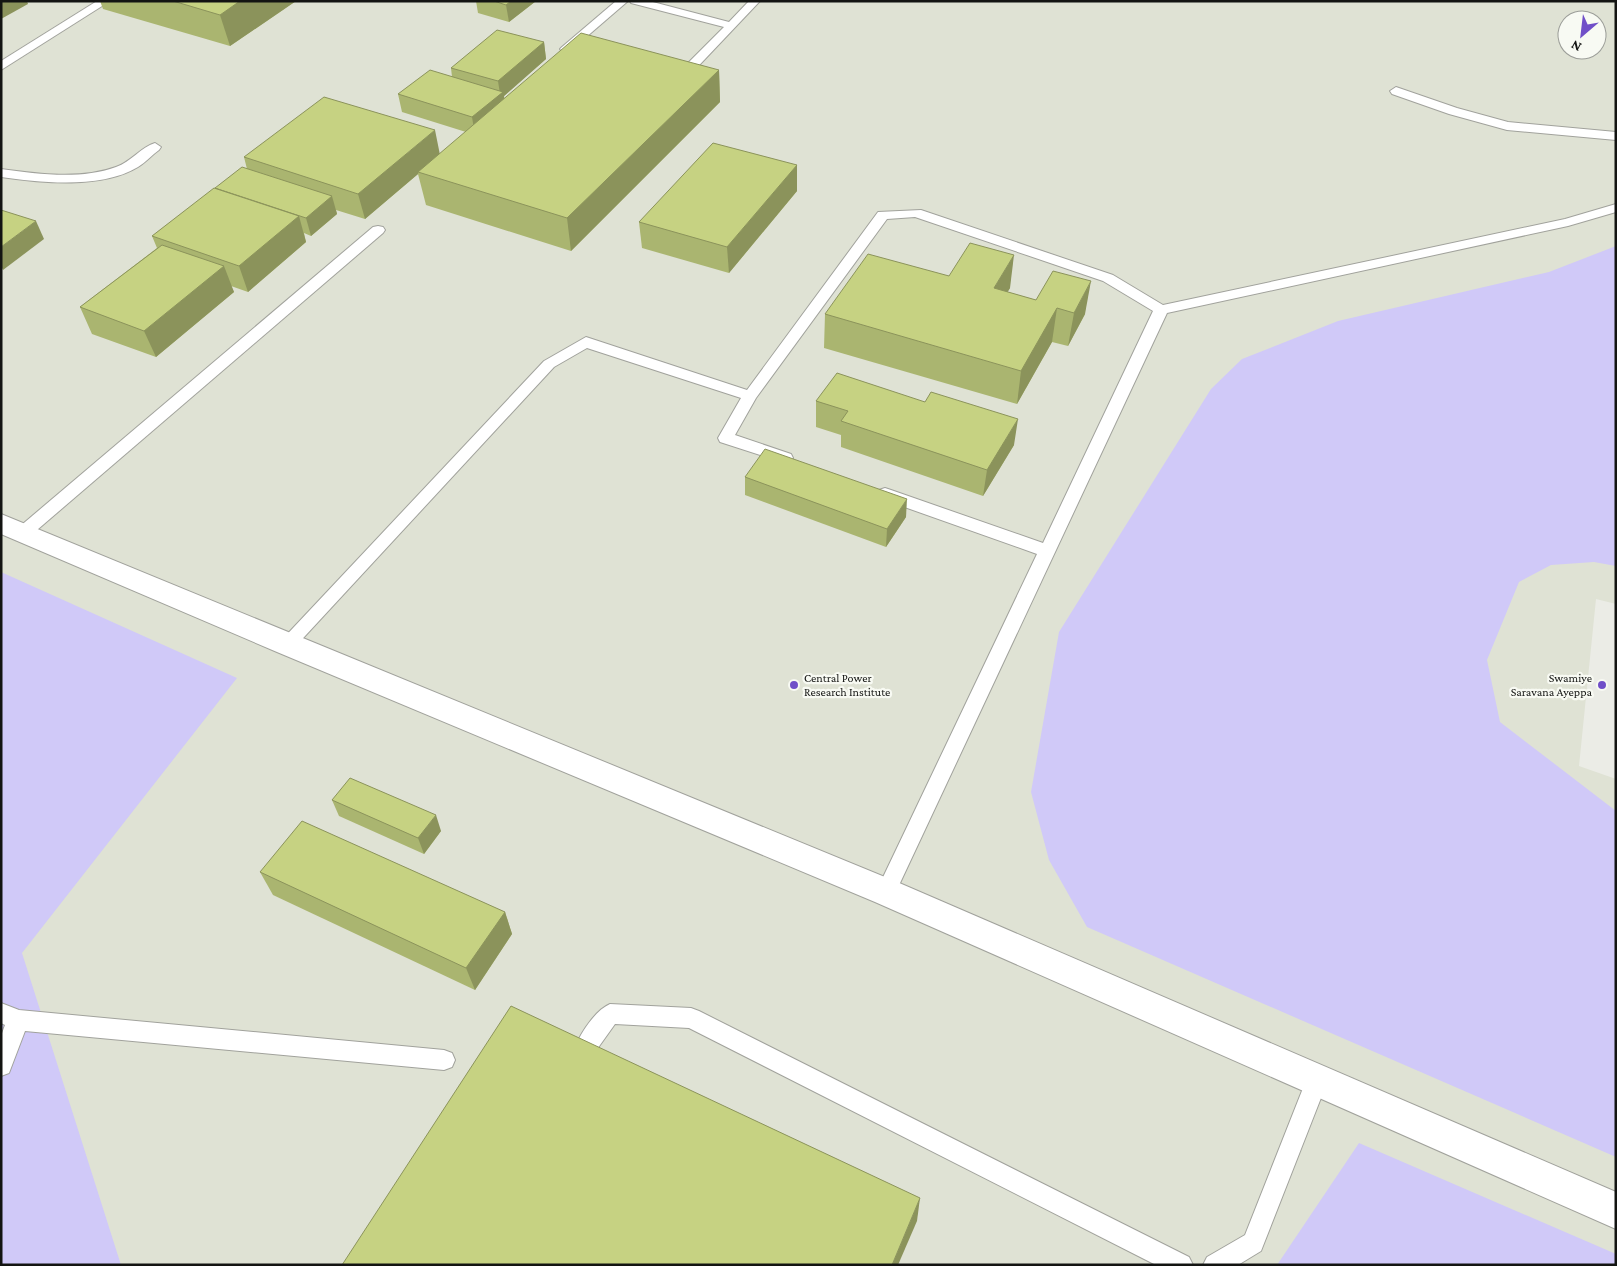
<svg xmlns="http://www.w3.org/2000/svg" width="1617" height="1266" viewBox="0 0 1617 1266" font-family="'Crimson Pro',serif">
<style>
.built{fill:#dfe2d4;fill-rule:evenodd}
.green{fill:#d0c9f8}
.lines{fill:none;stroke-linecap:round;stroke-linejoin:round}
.service-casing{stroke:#a1a29c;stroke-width:2}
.minor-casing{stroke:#a1a29c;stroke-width:2}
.service{fill:#fff;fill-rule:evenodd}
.minor{fill:#fff;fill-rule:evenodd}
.wall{fill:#aab570}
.shaded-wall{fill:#8b935b}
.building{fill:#c6d282;stroke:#8b935b}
.poi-dot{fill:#704fc8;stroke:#f8faf3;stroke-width:2}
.labels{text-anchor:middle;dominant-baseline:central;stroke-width:4.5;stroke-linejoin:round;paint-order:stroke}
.poi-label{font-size:12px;fill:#131412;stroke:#f8faf3;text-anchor:start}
</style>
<rect width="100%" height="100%" fill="#ebece6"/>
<path class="built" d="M1 1H1616V604L1596 599 1579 766 1616 779V1265H1ZM1567 20H1597V50H1567Z"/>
<g class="green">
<path d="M1616 246V566L1594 562 1551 565 1519 582 1487 660 1500 722 1616 811V1157L1087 927 1049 860 1031 792 1059 632 1211 389 1242 359 1338 321 1549 272Z"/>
<path d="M1 572 237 678 22 953 121 1265H1Z"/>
<path d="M1359 1143 1616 1254V1265H1277Z"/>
</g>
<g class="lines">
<defs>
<g id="service">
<path d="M97 1H110L1 70V61Z"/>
<path d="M616 1H628L570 51H562L560 49 562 47Z"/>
<path d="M630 1H649L729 22 749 1H760L687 78 683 79 677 75 679 72 724 27 631 3Z"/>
<path d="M1396 87 1457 108 1508 122 1616 132V140L1507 130 1449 114 1392 94 1390 91Z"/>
<path d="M155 143 161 147 159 150C152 155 146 162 138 167 102 189 42 183 1 177V169C37 174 81 180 116 167 131 162 141 147 155 143Z"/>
<path d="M1616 204V212L1568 226 1167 313 893 898 886 901 879 898 876 892 1037 554 879 498 877 494 879 490 885 488 891 490 1043 543 1153 311 1103 281 915 217 887 219 756 398 735 435 791 454 793 458 791 462 785 463 720 442 718 438 741 398 587 348 554 367 293 649 287 651 281 649 278 644 544 361 586 337 747 390 878 212 921 210 1113 275 1163 305 1565 219Z"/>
<path d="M378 226 383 227 385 230 383 233 30 536 24 538 18 536 16 532 18 528 373 227Z"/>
<path d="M1 1003 19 1010 444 1050 452 1053 455 1060 452 1067 444 1070 25 1031 9 1073 1 1076V1036L5 1025 1 1023Z"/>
<path d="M610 1004 691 1008 699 1011 1189 1257 1193 1265H1156L689 1028 615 1024 595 1052 587 1055 579 1052 576 1045C582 1031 596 1010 610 1004Z"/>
<path d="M1317 1069 1325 1073 1328 1080 1261 1251 1238 1265H1203L1207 1257 1245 1235 1309 1073Z"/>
</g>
<path id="minor" d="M1 514 897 882 1616 1192V1229L875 902 277 652 1 534Z"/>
</defs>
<use href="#service" class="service-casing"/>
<use href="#minor" class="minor-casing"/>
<use href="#service" class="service"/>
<use href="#minor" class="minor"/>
</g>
<g class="wall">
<path d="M100 1H296L230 46 103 9Z"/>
<path d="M476 1H536L509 22 478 13Z"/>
<path d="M544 42 546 59 504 96V99L719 70 720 102 571 251 426 205 418 174 365 219 336 210 337 214 311 236 304 233 306 242 248 292 231 286 234 292 156 357 92 334 80 307 157 248 152 236 215 189 247 169 244 157 440 154 466 132 402 112 398 94 452 77 451 68Z"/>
<path d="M797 165V191L729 273 642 248 639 222Z"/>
<path d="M949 276 1010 288 1007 292 1085 314 1068 346 1052 342 1017 404 824 348 825 314Z"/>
<path d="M816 401 925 402 1014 445 983 496 841 447V435L816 427Z"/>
<path d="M745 477 906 517 886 547 745 495Z"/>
<path d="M332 800 441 831 424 854 339 816Z"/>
<path d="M260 872 505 912 512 934 475 990 273 895Z"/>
</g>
<g class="shaded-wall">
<path d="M1 1H27L28 4 1 19Z"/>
<path d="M240 1H296L230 46 220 15Z"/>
<path d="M511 1H536L509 22 506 5Z"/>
<path d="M544 42 546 59 504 96 506 110 475 135 472 117 500 94 498 81Z"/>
<path d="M719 70 720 102 571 251 567 218Z"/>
<path d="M435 130 440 155 418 172V174L365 219 358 194Z"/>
<path d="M797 165V191L729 273 727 247Z"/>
<path d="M332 196 337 214 311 236 306 218Z"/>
<path d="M299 216 306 242 248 292 239 266Z"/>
<path d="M36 221 44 239 3 270 1 266V247Z"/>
<path d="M1014 255 1010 288 990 322 994 288Z"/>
<path d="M224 266 234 292 156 357 144 331Z"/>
<path d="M1091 281 1085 314 1068 346 1074 313Z"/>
<path d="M1057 308 1052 342 1017 404 1021 371Z"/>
<path d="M1018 419 1014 445 983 496 987 470Z"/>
<path d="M907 499 906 517 886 547 887 529Z"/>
<path d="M436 815 441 831 424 854 418 838Z"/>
<path d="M505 912 512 934 475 990 466 968Z"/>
<path d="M920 1198 917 1221 898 1265H892Z"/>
</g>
<g class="building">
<path d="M173 1H240L220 15Z"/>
<path d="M494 1H511L506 5Z"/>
<path d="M497 30 544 42 498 81 451 68Z"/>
<path d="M581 33 719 70 567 218 418 172Z"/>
<path d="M430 70 503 92 472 117 398 94Z"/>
<path d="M324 97 435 130 358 194 244 157Z"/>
<path d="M713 143 797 165 727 247 639 222Z"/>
<path d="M242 167 332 196 306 218 215 188Z"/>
<path d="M214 188 299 216 239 266 152 236Z"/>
<path d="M1 210 36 221 1 247Z"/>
<path d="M970 243 1014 255 994 288 1036 300 1053 271 1091 281 1074 313 1057 308 1021 371 825 314 868 254 949 276Z"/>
<path d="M162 245 224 266 144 331 80 307Z"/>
<path d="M837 373 925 402 931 392 1018 419 987 470 841 421 848 411 816 401Z"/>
<path d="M765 449 907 499 887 529 745 477Z"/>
<path d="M350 778 436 815 418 838 332 800Z"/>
<path d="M302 821 505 912 466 968 260 872Z"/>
<path d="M511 1006 920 1198 892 1265H342Z"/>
</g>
<g class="poi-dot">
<circle cx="794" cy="685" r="5"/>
<circle cx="1602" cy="685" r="5"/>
</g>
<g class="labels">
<g class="poi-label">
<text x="804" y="678">Central Power<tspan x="804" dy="14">Research Institute</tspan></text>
<text x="1592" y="678" text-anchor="end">Swamiye<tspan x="1592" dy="14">Saravana Ayeppa</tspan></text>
</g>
</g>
<rect width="1617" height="1266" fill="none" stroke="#131412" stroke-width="5"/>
<g transform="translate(1582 35) rotate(208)"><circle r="24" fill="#f8faf3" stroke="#9c9e99"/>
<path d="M0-4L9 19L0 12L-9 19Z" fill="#704fc8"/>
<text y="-8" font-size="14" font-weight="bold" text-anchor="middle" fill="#131412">N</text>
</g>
</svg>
